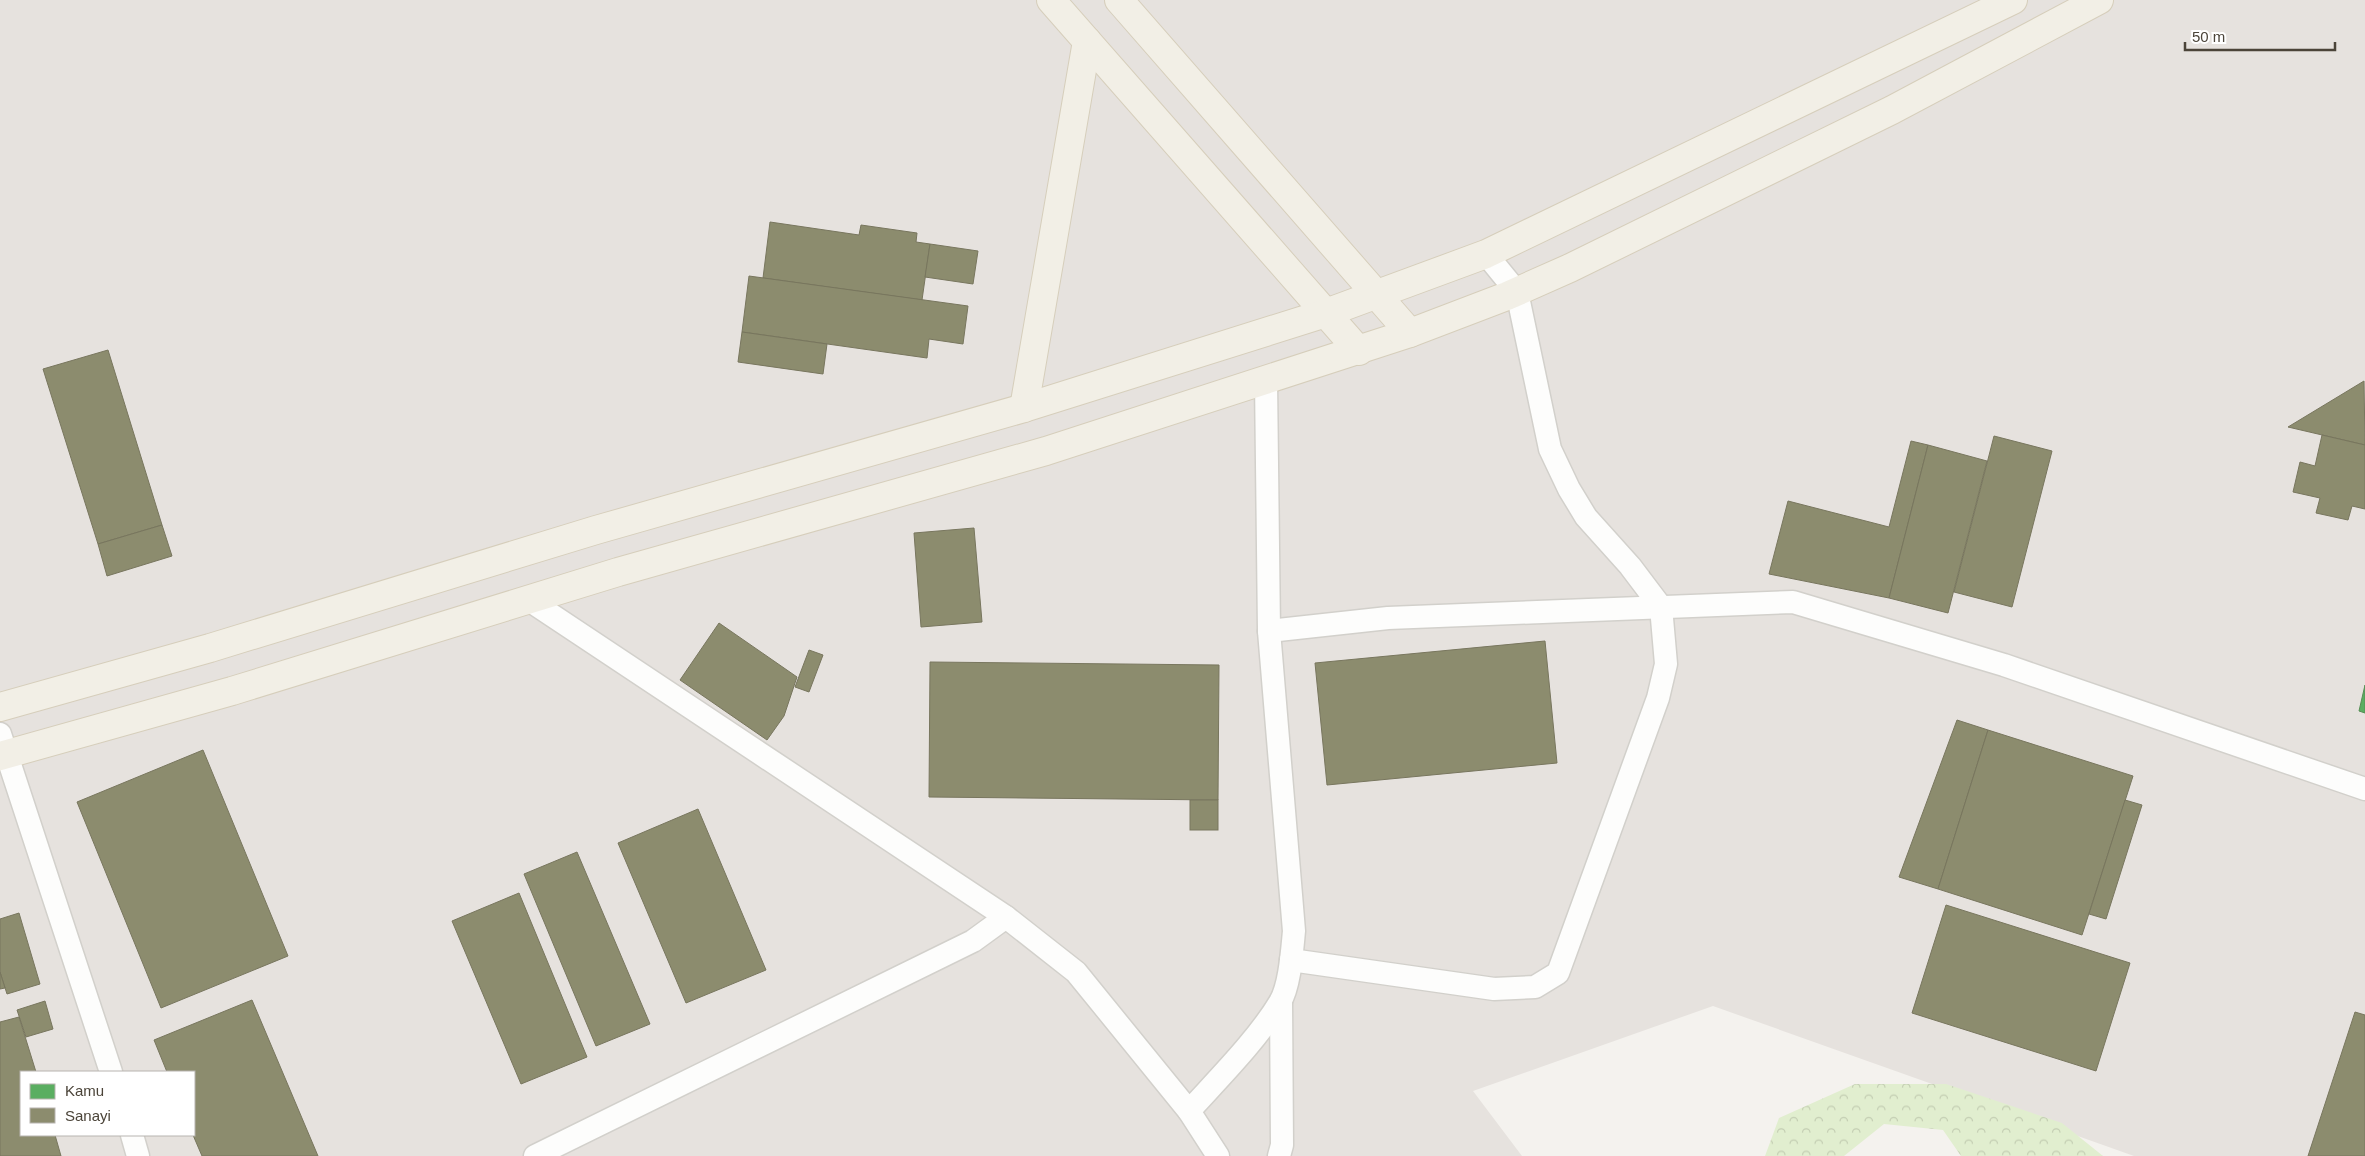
<svg xmlns="http://www.w3.org/2000/svg" width="2365" height="1156" viewBox="0 0 2365 1156" font-family="Helvetica,sans-serif">
<style>
.industrial{fill:#e6e2de;fill-rule:evenodd}
.forest{fill:url(#forest-crowns)}
.public{fill:#5aae61;stroke:#568e55}
.industry{fill:#8c8c6e;stroke:#78765e}
.lines{fill:none;stroke-linecap:round;stroke-linejoin:round}
.minor-casing{stroke:#d2d0cb;stroke-width:25}
.major-casing{stroke:#d6cebb;stroke-width:30}
.minor{stroke:#fdfdfc;stroke-width:22}
.major{stroke:#f2efe6;stroke-width:28}
</style>
<defs>
<pattern id="forest-crowns" width="20" height="18" patternUnits="userSpaceOnUse" patternTransform="scale(1.25)"><rect width="20" height="18" fill="#e1eecf"/><path d="M2 6a3 3 0 1 1 6 0M12 15a3 3 0 1 1 6 0" fill="none" stroke="#c3cdb2"/></pattern>
</defs>
<rect width="100%" height="100%" fill="#f4f2ee"/>
<path class="industrial" d="M0 0H2365V1156H2134L1713 1006 1473 1091 1522 1156H0ZM21 1072H194V1135H21Z"/>
<path class="forest" d="M1855 1084H1946L2062 1123 2103 1156H1961L1943 1130 1884 1124 1844 1156H1765L1779 1118Z"/>
<path class="public" d="M2365 685V713L2359 711Z"/>
<g class="industry">
<path d="M770 222 859 235 861 225 917 233 916 242 930 244 922 300 763 278Z"/>
<path d="M930 244 978 251 973 284 925 277Z"/>
<path d="M749 276 968 306 963 344 929 339 927 358 742 332Z"/>
<path d="M742 332 827 344 823 374 738 362Z"/>
<path d="M108 350 162 525 98 544 43 369Z"/>
<path d="M2364 381 2365 445 2288 427Z"/>
<path d="M2322 435 2365 445V509L2352 506 2348 520 2316 513 2320 498 2293 492 2300 462 2315 466Z"/>
<path d="M1994 436 2052 451 2012 607 1954 592Z"/>
<path d="M1911 441 1928 445 1889 598 1769 574 1788 501 1889 527Z"/>
<path d="M1928 445 1987 461 1948 613 1889 598Z"/>
<path d="M162 525 172 556 107 576 98 544Z"/>
<path d="M974 528 982 622 921 627 914 533Z"/>
<path d="M719 623 797 677 784 716 767 740 680 680Z"/>
<path d="M1545 641 1557 763 1327 785 1315 663Z"/>
<path d="M809 650 823 655 809 692 795 687Z"/>
<path d="M930 662 1219 665 1218 800 929 797Z"/>
<path d="M1957 720 1988 730 1938 889 1899 877Z"/>
<path d="M1988 730 2133 776 2082 935 1938 889Z"/>
<path d="M203 750 288 956 161 1008 77 802Z"/>
<rect x="1190" y="800" width="28" height="30"/>
<path d="M2125 800 2142 805 2106 919 2089 914Z"/>
<path d="M698 809 766 970 686 1003 618 843Z"/>
<path d="M577 852 650 1024 596 1046 524 874Z"/>
<path d="M519 893 587 1057 521 1084 452 921Z"/>
<path d="M1946 905 2130 963 2096 1071 1912 1013Z"/>
<path d="M19 913 40 984 7 994 0 972V919Z"/>
<path d="M0 972 5 988 0 989Z"/>
<path d="M252 1000 318 1156H202L193 1135 194 1072H167L154 1040Z"/>
<path d="M45 1001 53 1029 26 1037 17 1010Z"/>
<path d="M2355 1012 2365 1015V1156H2308Z"/>
<path d="M19 1017 36 1072H21V1135H55L61 1156H0V1022Z"/>
</g>
<g class="lines">
<defs>
<g id="minor">
<path d="M529 600 1006 917 1076 972 1189 1111C1218 1079 1258 1039 1280 1002 1290 985 1292 951 1294 931L1269 631 1266 380"/>
<path d="M1269 631 1388 618 1793 602 2004 665 2365 789"/>
<path d="M0 734 111 1072"/>
<path d="M1291 960 1494 989 1535 987 1558 973 1658 698 1666 664 1661 607 1630 566 1586 517 1569 489 1550 449 1517 292 1486 254"/>
<path d="M1189 1111 1218 1156"/>
<path d="M132 1135 138 1156"/>
<path d="M535 1156 973 941 1006 917"/>
<path d="M1279 1156 1282 1145 1281 1001"/>
</g>
<g id="major">
<path d="M1051 0 1359 351"/>
<path d="M1119 0 1410 333"/>
<path d="M1024 408 1087 41"/>
<path d="M0 707 210 648 596 530 1024 408 1326 313 1486 254 2013 0"/>
<path d="M0 756 232 691 618 572 1046 451 1410 333 1507 296 1570 268 1892 110 2099 0"/>
</g>
</defs>
<use href="#minor" class="minor-casing"/>
<use href="#major" class="major-casing"/>
<use href="#minor" class="minor"/>
<use href="#major" class="major"/>
</g>
<rect x="20" y="1071" width="175" height="65" fill="#ffffff" stroke="#b7b4b0"/>
<rect x="30" y="1084" width="25" height="15" fill="#5aae61" stroke="#b7b4b0"/>
<text x="65" y="1096" font-size="15" fill="#4b4439">Kamu</text>
<rect x="30" y="1108" width="25" height="15" fill="#8c8c6e" stroke="#b7b4b0"/>
<text x="65" y="1121" font-size="15" fill="#4b4439">Sanayi</text>
<path d="M2185 42v8h150v-8" fill="none" stroke="#4b4439" stroke-width="2.5"/>
<text x="2192" y="42" font-size="15" fill="#4b4439" stroke="#ffffff" stroke-width="4" paint-order="stroke">50 m</text>
</svg>
